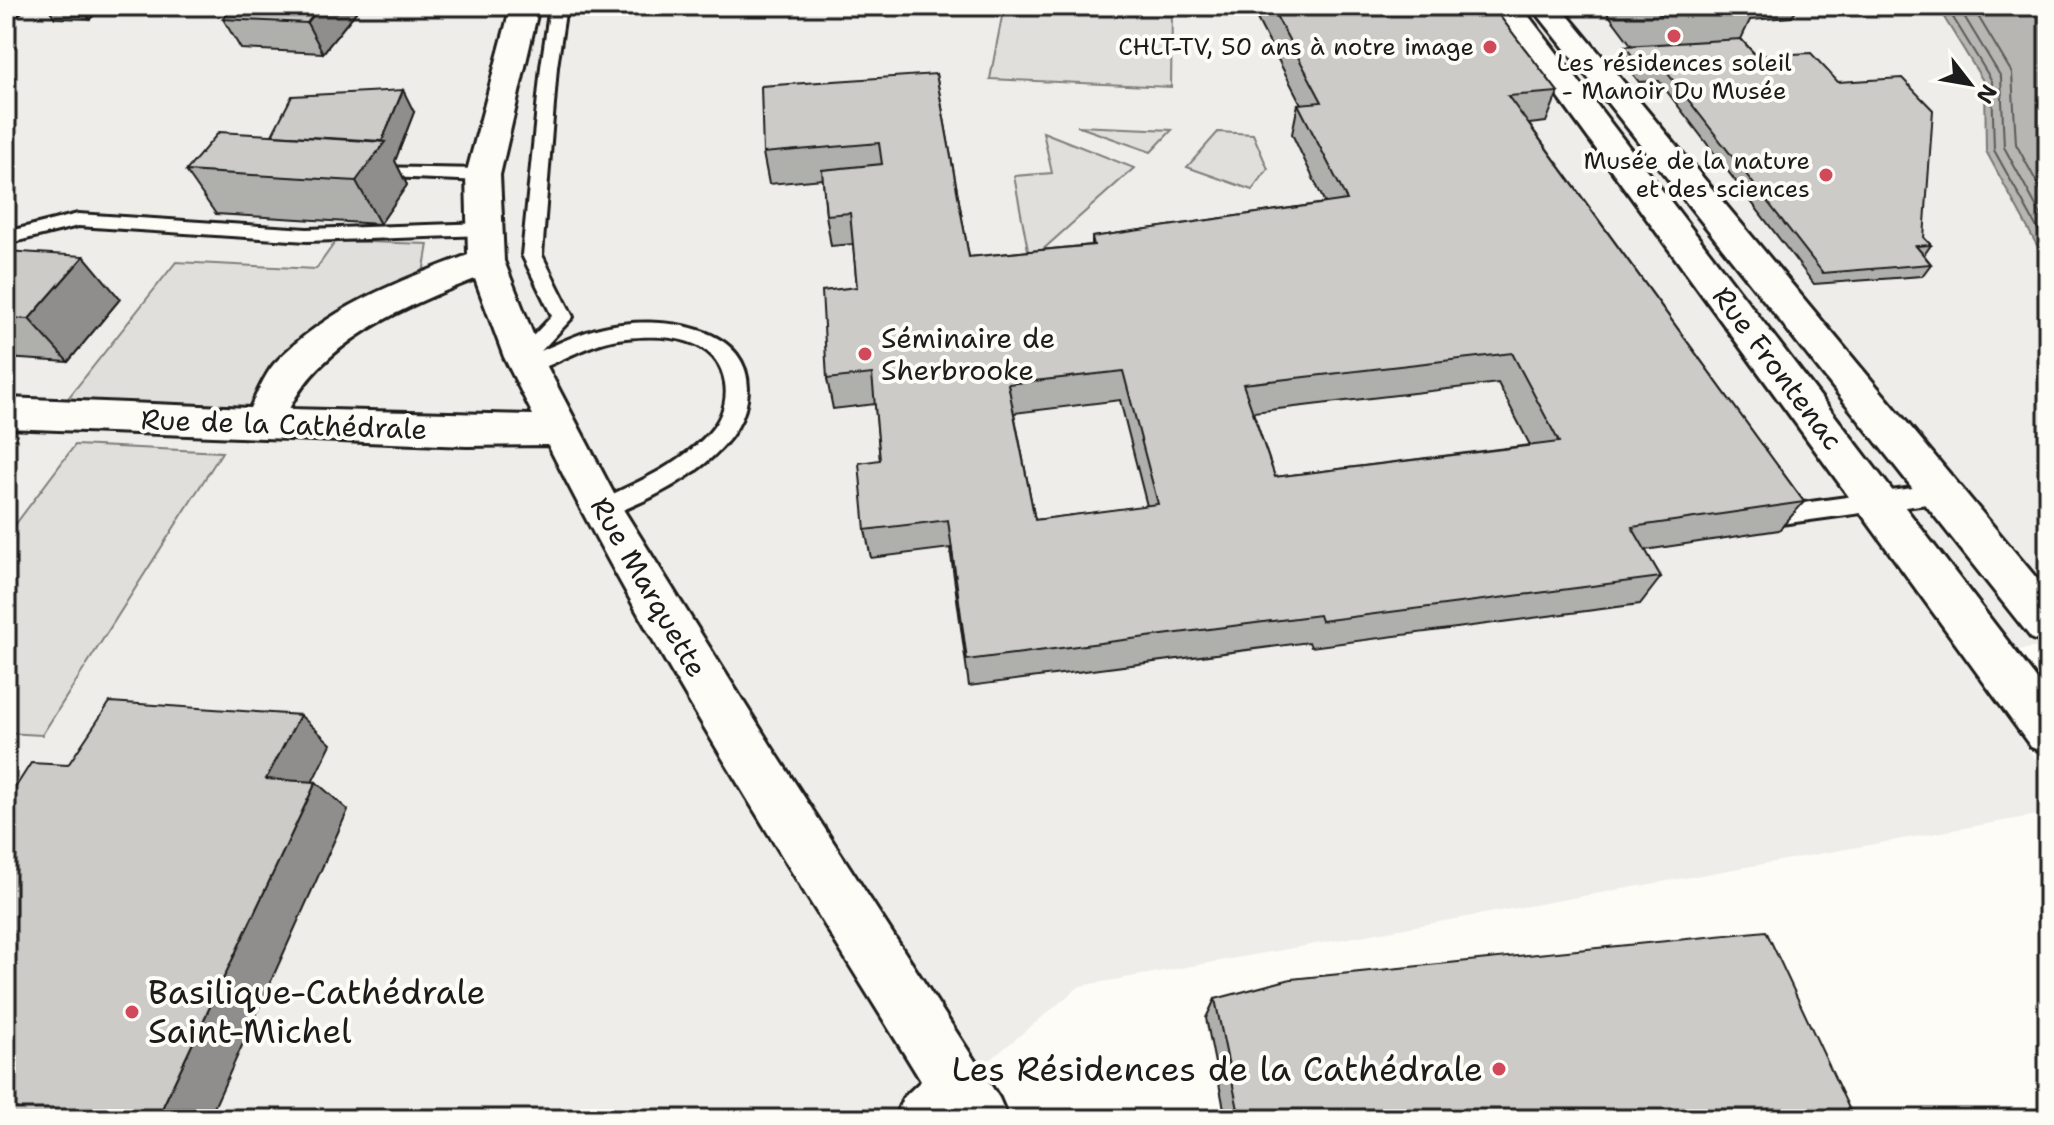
<svg xmlns="http://www.w3.org/2000/svg" width="2054" height="1125" viewBox="0 0 2054 1125" font-family="'Shantell Sans',sans-serif">
<style>
.built{fill:#eeede9}
.green{fill:#e0dfdb;stroke:#7e7e7c;stroke-width:2}
.water{fill:#b7b6b2;stroke:#797876;stroke-width:2}
.lines{fill:none;stroke-linecap:round;stroke-linejoin:round}
.shore{stroke:#5a5a58;stroke-width:2}
.service-casing{stroke:#1c1c1c;stroke-width:6}
.minor-casing{stroke:#1c1c1c;stroke-width:6}
.service{fill:#fdfcf7;fill-rule:evenodd}
.minor{fill:#fdfcf7;fill-rule:evenodd}
.wall{fill:#afafac;stroke:#1c1c1c;stroke-width:2;fill-rule:evenodd}
.shaded-wall{fill:#8f8e8c;stroke:#1c1c1c;stroke-width:2}
.building{fill:#cccbc8;stroke:#1c1c1c;stroke-width:2;fill-rule:evenodd}
.poi-dot{fill:#d1495b;stroke:#fdfcf7;stroke-width:3}
.labels{text-anchor:middle;dominant-baseline:central;stroke-width:8;stroke-linejoin:round;paint-order:stroke}
.far-poi-label{font-size:24px;fill:#1c1c1c;stroke:#fdfcf7;text-anchor:end}
.poi-label{font-size:28px;fill:#1c1c1c;stroke:#fdfcf7;text-anchor:start}
.street-label{font-size:28px;fill:#1c1c1c;stroke:#fdfcf7}
.near-poi-label{font-size:34px;fill:#1c1c1c;stroke:#fdfcf7;text-anchor:start}
</style>
<rect width="100%" height="100%" fill="#fdfcf7"/>
<filter id="ink" filterUnits="userSpaceOnUse"><feTurbulence type="fractalNoise" baseFrequency=".0125" numOctaves="2"/><feDisplacementMap in="SourceGraphic" scale="16" xChannelSelector="R" yChannelSelector="G"/><feConvolveMatrix kernelMatrix="1 2 1 2 8 2 1 2 1" color-interpolation-filters="sRGB"/></filter>
<g filter="url(#ink)">
<path class="built" d="M6 6H1937L1985 84 1986 152 2040 251 2048 260V646L1962 657 2048 777V813L1080 986 956 1088 924 1119H6Z"/>
<g class="green">
<path d="M1004 6 1172 12 1171 87 990 79Z"/>
<path d="M1077 126 1172 130 1151 152Z"/>
<path d="M1043 132 1134 168 1030 261 1014 176 1052 173Z"/>
<path d="M1218 132 1253 134 1268 169 1252 190 1187 167Z"/>
<path d="M336 241 428 244 421 286 352 320 262 423 54 416 176 262 316 269Z"/>
<path d="M75 445 222 452 42 735 6 733V537Z"/>
</g>
<path class="water" d="M1937 6H2048V260L2040 251 1986 151 1985 84Z"/>
<g class="lines">
<g class="shore">
<path d="M1946 6 1992 81 1994 150 2048 248"/>
<path d="M1958 6 2001 77 2004 147 2048 228"/>
<path d="M1972 6 2012 73 2016 144 2048 203"/>
</g>
<defs>
<g id="service">
<path d="M550 6H566L557 67 542 255 573 317 541 351C561 342 582 332 604 327 655 315 759 323 747 400 738 459 652 501 601 518L593 515 589 509 593 503C634 484 677 467 708 434 721 420 728 402 725 383 718 336 664 334 626 338 589 341 562 363 528 373L521 371 519 363 513 357 552 316 522 255 541 67Z"/>
<path d="M370 167 483 169 492 175 483 181 364 176 361 172 364 168Z"/>
<path d="M78 214 307 229 486 223 495 229 486 235 307 241 78 226 6 244V232Z"/>
<path d="M1942 484 1950 487 1953 493 1950 499 1942 502 1781 524 1773 521 1769 515 1773 509 1781 506Z"/>
</g>
<g id="minor">
<path d="M511 6H539L500 175 504 261 542 357 616 498 773 749 999 1098 1008 1119H894L903 1098 921 1081C794 873 657 663 548 445L467 446 6 428V398L250 408C257 394 264 376 274 364 326 308 399 281 468 255L466 175ZM475 279 504 357 533 415 289 409C324 340 406 306 475 279Z"/>
<path d="M1492 6H1521L2048 694V754L2031 747Z"/>
<path d="M1531 6H1560L2048 592V644L2032 639Z"/>
</g>
</defs>
<use href="#service" class="service-casing"/>
<use href="#minor" class="minor-casing"/>
<use href="#service" class="service"/>
<use href="#minor" class="minor"/>
</g>
<g class="wall">
<path d="M6 6 13 20 6 19Z"/>
<path d="M47 6H120L111 14 96 13 90 19 55 18Z"/>
<path d="M236 6H377L360 7 323 53 241 49 223 19Z"/>
<path d="M1255 6H1492L1558 92 1546 122 1529 124 1804 502 1779 530 1645 550 1661 577 1640 604 1311 647 1309 642 969 686 950 548 871 558 865 530 880 460 875 404 833 409 827 379 857 287 853 244 831 246 826 215 823 179 769 184 763 153 936 74 969 257 1092 245V237L1325 203 1292 134 1298 104H1301L1254 13ZM1498 383 1530 445 1275 477 1253 412ZM1120 400 1147 506 1035 520 1014 413Z"/>
<path d="M1602 6H1798L1792 17 1750 20 1741 39 1931 245 1924 255 1931 264 1922 276 1814 284 1659 81 1639 82 1620 58 1625 46H1632Z"/>
<path d="M414 112 395 161 407 185 380 224 216 214 186 171 272 135Z"/>
<path d="M6 251 120 299 68 362 6 358Z"/>
<path d="M1215 999 1854 1119H1226L1206 1018Z"/>
</g>
<g class="shaded-wall">
<path d="M6 6H29L13 20 6 10Z"/>
<path d="M80 6H91L96 13 90 19Z"/>
<path d="M106 6H120L111 14Z"/>
<path d="M321 6H359L360 7 323 53 307 23Z"/>
<path d="M403 90 414 112 395 161 407 185 380 224 356 181 382 141Z"/>
<path d="M84 256 120 299 68 362 29 319Z"/>
<path d="M300 715 331 744 300 807 266 779Z"/>
<path d="M316 782 348 810 209 1119H157Z"/>
</g>
<g class="building">
<path d="M236 6H321L307 23 223 19Z"/>
<path d="M1271 6H1492L1558 92 1508 96 1804 502 1632 527 1661 577 1321 621 1319 615 967 660 948 520 865 530 859 463 880 460 872 374 827 379 822 291 857 287 850 213 826 215 822 170 882 164 879 143 763 153 761 86 936 74 969 257 1094 245 1092 237 1347 200 1298 104 1322 102ZM1512 353 1559 442 1275 477 1243 384ZM1123 371 1158 504 1035 520 1008 384Z"/>
<path d="M1653 6H1755L1757 8 1660 14Z"/>
<path d="M1741 39 1756 56 1811 53 1838 82 1902 78 1933 110 1924 238 1931 245 1916 246 1931 264 1823 273 1665 70 1644 71 1625 46Z"/>
<path d="M403 90 382 141 272 135 292 96Z"/>
<path d="M219 132 385 142 356 181 186 171Z"/>
<path d="M6 251 84 256 29 319 6 318Z"/>
<path d="M110 702 300 715 266 779 316 782 157 1119H6V802L31 763 68 765Z"/>
<path d="M1766 931 1854 1119H1240L1215 999 1291 979Z"/>
</g>
</g>
<g class="poi-dot">
<circle cx="1674" cy="36" r="8"/>
<circle cx="1490" cy="47" r="8"/>
<circle cx="1826" cy="175" r="8"/>
<circle cx="865" cy="354" r="8"/>
<circle cx="132" cy="1012" r="8"/>
<circle cx="1499" cy="1069" r="8"/>
</g>
<g class="labels">
<g class="far-poi-label">
<text x="1474" y="47">CHLT-TV, 50 ans à notre image</text>
<text x="1674" y="63" text-anchor="middle">Les résidences soleil<tspan x="1674" dy="28">- Manoir Du Musée</tspan></text>
<text x="1810" y="161">Musée de la nature<tspan x="1810" dy="28">et des sciences</tspan></text>
</g>
<g class="poi-label">
<text x="881" y="338">Séminaire de<tspan x="881" dy="32">Sherbrooke</tspan></text>
</g>
<g class="street-label">
<text transform="translate(1778 368) rotate(53)">Rue Frontenac</text>
<text transform="translate(284 424) rotate(2)">Rue de la Cathédrale</text>
<text transform="translate(649 587) rotate(60)">Rue Marquette</text>
</g>
<g class="near-poi-label">
<text x="148" y="992">Basilique-Cathédrale<tspan x="148" dy="39">Saint-Michel</tspan></text>
<text x="1483" y="1069" text-anchor="end">Les Résidences de la Cathédrale</text>
</g>
</g>
<rect width="2054" height="1125" fill="none" stroke="#fdfcf7" stroke-width="32"/>
<rect x="16" y="16" width="2022" height="1093" fill="none" stroke="#1c1c1c" stroke-width="3" filter="url(#ink)"/>
<g transform="translate(1970 84) rotate(121)" stroke="#fdfcf7" stroke-width="6" paint-order="stroke">
<path d="M0-6L14 30L0 20L-14 30Z" fill="#1c1c1c"/>
<text y="-12" font-size="22" font-weight="bold" text-anchor="middle" fill="#1c1c1c">N</text>
</g>
</svg>
